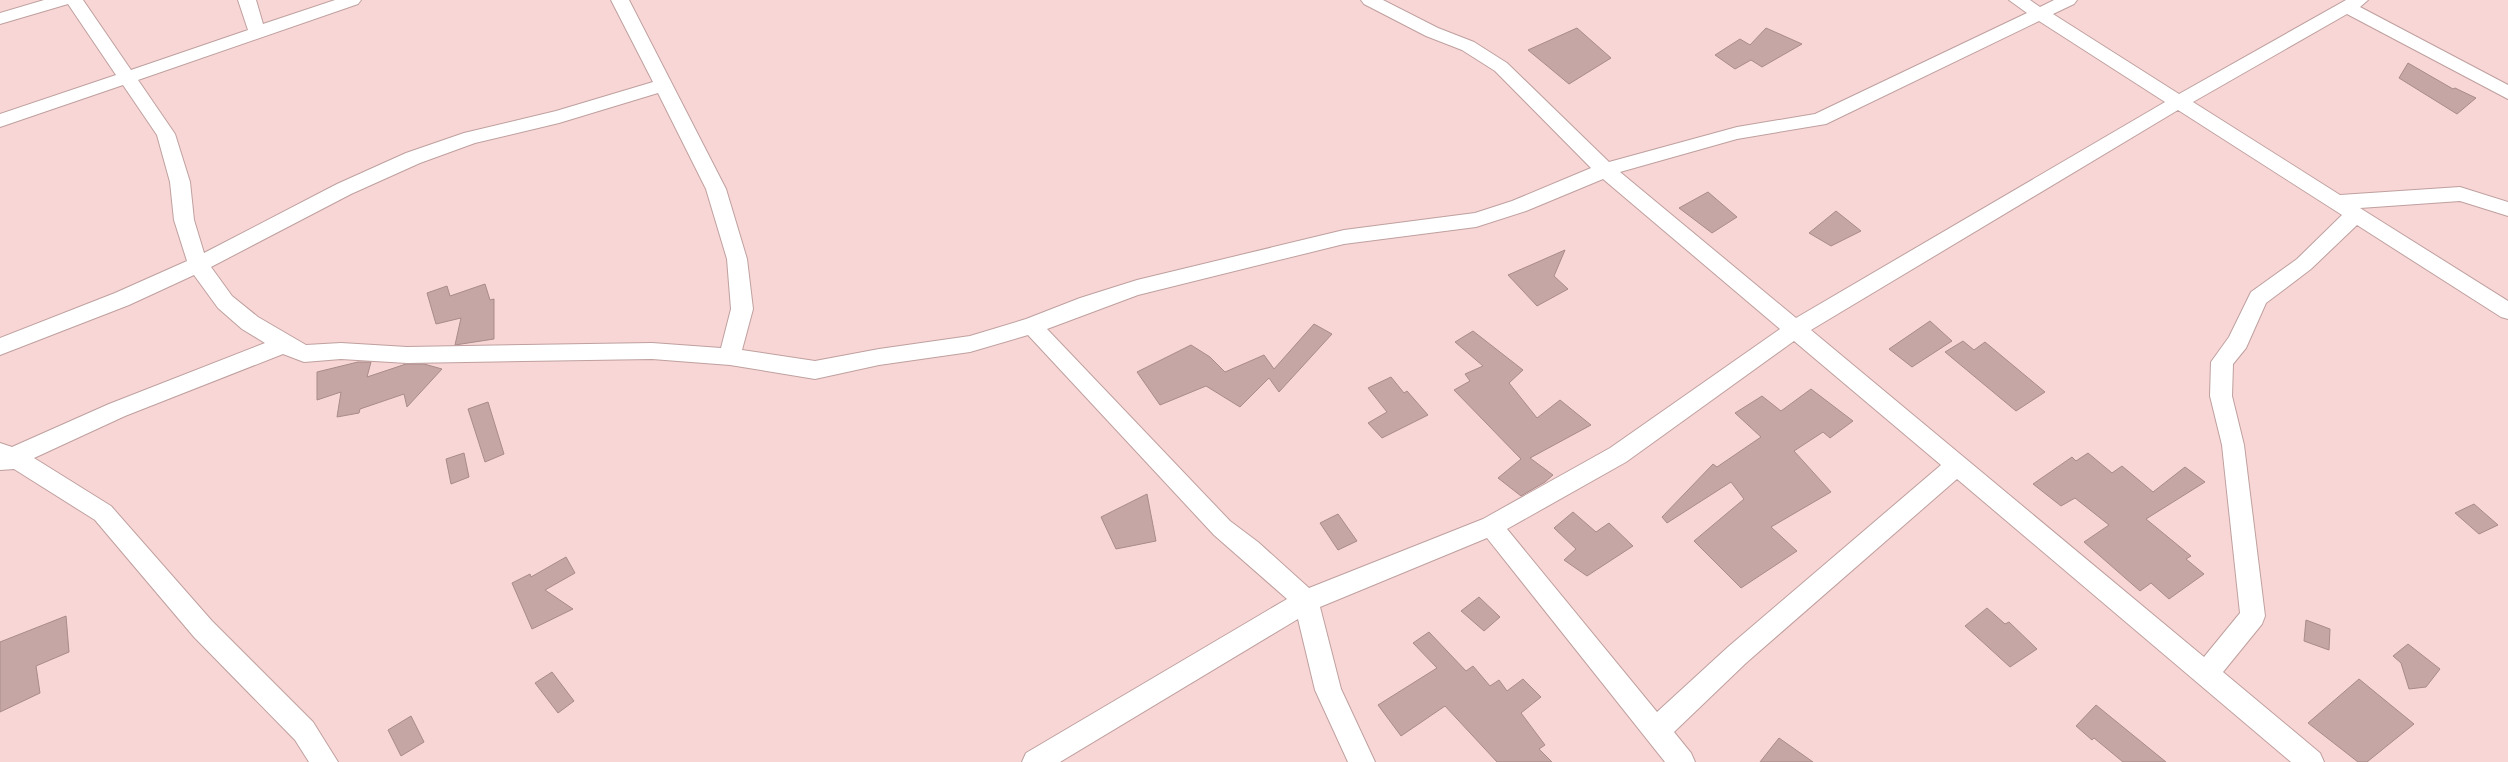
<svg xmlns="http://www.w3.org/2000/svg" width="2508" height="762" viewBox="0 0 2508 762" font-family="Roboto,sans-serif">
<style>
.building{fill:#c5a6a5;stroke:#a98b89}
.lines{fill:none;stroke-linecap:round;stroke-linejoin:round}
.street-casing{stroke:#bfa09f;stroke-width:2}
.street{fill:#fff;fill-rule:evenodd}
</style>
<rect width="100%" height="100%" fill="#f7d6d5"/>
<g class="building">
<path d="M1577 28 1611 58 1569 84 1528 50Z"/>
<path d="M1766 28 1802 44 1762 67 1751 60 1735 69 1715 55 1740 39 1750 45Z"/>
<path d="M2408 63 2453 89 2455 88 2476 98 2457 114 2399 78Z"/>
<path d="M1708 192 1737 217 1712 233 1679 208Z"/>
<path d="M1836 211 1861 231 1831 246 1809 233Z"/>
<path d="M1565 250 1554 276 1568 289 1537 306 1508 275Z"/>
<path d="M485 284 490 300 494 299V339L455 345 461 318 436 324 427 293 447 286 450 296Z"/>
<path d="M1930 321 1952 341 1912 367 1889 349Z"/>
<path d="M1314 324 1332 334 1279 392 1269 378 1240 407 1206 386 1160 405 1137 372 1191 345 1210 357 1225 372 1264 355 1274 369Z"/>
<path d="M1473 331 1523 370 1509 383 1537 418 1560 400 1591 425 1530 458 1553 475 1545 482 1521 496 1498 478 1521 459 1454 390 1470 381 1465 374 1483 366 1455 342Z"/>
<path d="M1963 341 1974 350 1985 342 2045 392 2016 411 1945 352Z"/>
<path d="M358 362H371L367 377 406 364H424L442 369 407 407 404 394 360 409 359 413 337 417 341 392 317 400V372Z"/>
<path d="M1391 377 1404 393 1407 391 1428 415 1382 438 1368 423 1387 412 1368 388Z"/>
<path d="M1811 389 1853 421 1830 438 1823 432 1794 451 1831 492 1771 527 1797 551 1741 588 1694 541 1744 499 1731 482 1667 523 1662 517 1713 464 1717 467 1761 437 1735 413 1762 396 1781 411Z"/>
<path d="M488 402 504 454 485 462 468 409Z"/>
<path d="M464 453 469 477 451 484 446 459Z"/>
<path d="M2088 453 2112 473 2122 466 2153 492 2185 467 2205 482 2146 519 2191 556 2186 559 2204 574 2169 599 2151 583 2140 591 2084 542 2109 525 2075 498 2061 506 2033 484 2072 457 2076 461Z"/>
<path d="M1147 494 1156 541 1116 549 1101 517Z"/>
<path d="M2474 504 2498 525 2479 534 2455 513Z"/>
<path d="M1573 512 1596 532 1609 523 1633 546 1587 576 1564 560 1576 549 1554 528Z"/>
<path d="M1338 514 1357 541 1338 550 1320 523Z"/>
<path d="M566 557 575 573 545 590 573 609 532 629 512 583 530 574 531 577Z"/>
<path d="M1479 597 1500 617 1484 631 1461 611Z"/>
<path d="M1987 608 2005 624 2009 622 2037 649 2010 667 1965 626Z"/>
<path d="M66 616 69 652 36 666 40 693 0 712V642Z"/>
<path d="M2306 620 2330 629 2329 650 2304 641Z"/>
<path d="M1429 632 1466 671 1473 666 1490 686 1499 680 1507 691 1523 679 1541 697 1521 713 1545 745 1539 749 1552 762H1497L1445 706 1401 736 1378 705 1437 668 1413 643Z"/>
<path d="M2408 644 2440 669 2426 687 2409 689 2401 663 2393 656Z"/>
<path d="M552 672 574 701 558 713 535 683Z"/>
<path d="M2359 679 2414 724 2367 762H2358L2308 723Z"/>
<path d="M2096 705 2166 762H2123L2094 738 2092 740 2076 726Z"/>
<path d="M411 716 424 742 401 756 388 730Z"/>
<path d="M1779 738 1813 762H1760Z"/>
</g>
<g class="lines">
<defs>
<path id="street" d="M44 0H83L131 70 248 30 238 0H256L263 24 335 0H361L358 4 138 80 175 134 190 182 194 220 204 253 337 184 406 153 464 133 556 111 653 82 611 0H629L726 189 747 259 753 309 742 350 815 361 879 349 970 336 1026 319 1080 298 1137 280 1344 230 1475 213 1512 201 1591 168 1495 71 1462 50 1426 36 1364 4 1361 0H1383L1438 28 1474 42 1507 63 1609 162 1737 127 1815 114 2027 13 2009 0H2030L2040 7 2054 0H2077L2074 4 2053 14 2179 94 2346 0H2368L2360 7 2508 85V99L2347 14 2193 102 2340 195 2460 187 2508 202V216L2460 201 2360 208 2508 301V319L2501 317 2357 225 2311 269 2266 303 2246 348 2233 364 2232 396 2244 445 2265 616 2262 624 2223 672 2320 753 2324 762H2291L1957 479 1746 663 1674 732 1691 753 1695 762H1665L1487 538 1320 607 1341 689 1375 762H1348L1315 690 1298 619 1060 762H1022L1026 753 1287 599 1214 535 1028 335 970 352 879 365 815 379 730 365 652 359 407 363 341 359 304 362 283 354 125 416 34 458 111 506 212 621 313 722 338 762H309L295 740 194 637 95 520 14 469 0 470V443L12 447 109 404 265 343 242 329 218 308 194 275 129 305 0 355V338L115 293 187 261 174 220 170 182 157 135 123 85 0 127V114L116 75 68 4 0 24V13ZM2039 21 2165 102 1796 318 1620 172 1737 139 1826 124ZM658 93 706 189 727 259 731 309 721 348 652 343 407 347 341 343 306 345 258 317 232 296 211 267 351 194 420 163 475 143 559 123ZM2178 110 2342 215 2297 259 2251 292 2229 337 2211 362 2210 396 2222 445 2240 613 2204 657 1811 330ZM1603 179 1780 329 1610 448 1483 519 1309 588 1258 542 1230 521 1047 329 1138 295 1344 244 1476 227 1526 211ZM1794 341 1941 465 1728 647 1657 712 1507 529 1626 462Z"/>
</defs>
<use href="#street" class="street-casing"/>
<use href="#street" class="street"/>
</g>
</svg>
